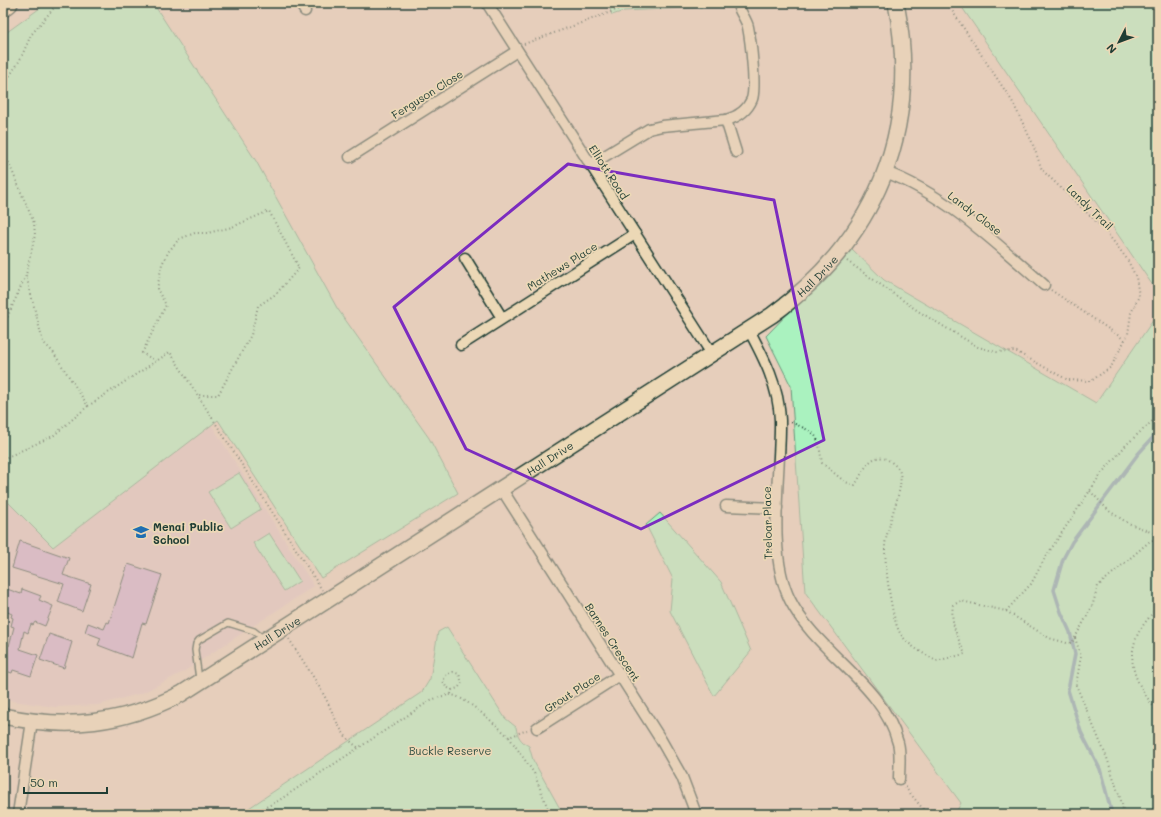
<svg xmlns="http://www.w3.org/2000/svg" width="1161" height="817" viewBox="0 0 1161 817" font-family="Mali,sans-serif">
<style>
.built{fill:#dec2c1}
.green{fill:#aaf2bf;stroke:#64987a}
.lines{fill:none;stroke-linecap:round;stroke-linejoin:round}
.stream{stroke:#699aac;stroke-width:3.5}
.building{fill:#cda7cf;stroke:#1f3d34}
.lane-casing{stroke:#1f3d34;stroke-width:8}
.street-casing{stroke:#1f3d34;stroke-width:13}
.secondary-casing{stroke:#1f3d34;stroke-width:18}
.highway-casing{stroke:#1f3d34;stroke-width:22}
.path{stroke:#1f3d34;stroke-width:2;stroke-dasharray:1 3;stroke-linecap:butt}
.lane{stroke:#ecd8b6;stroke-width:5}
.street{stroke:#ecd8b6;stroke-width:10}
.secondary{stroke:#ecd8b6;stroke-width:15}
.highway{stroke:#fedbac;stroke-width:19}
.marked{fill:none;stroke:#7b2cbf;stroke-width:3;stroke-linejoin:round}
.labels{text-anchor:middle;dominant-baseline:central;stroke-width:3.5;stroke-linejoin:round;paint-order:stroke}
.street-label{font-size:11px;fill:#1f3d34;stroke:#ecd8b6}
.poi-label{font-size:11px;font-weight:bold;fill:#1f3d34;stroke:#ecd8b6;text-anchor:start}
.park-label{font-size:11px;fill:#2d4f42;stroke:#ecd8b6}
</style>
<rect width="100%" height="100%" fill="#e6cebb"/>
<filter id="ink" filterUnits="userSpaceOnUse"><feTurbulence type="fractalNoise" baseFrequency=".025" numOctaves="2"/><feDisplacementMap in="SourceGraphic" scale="8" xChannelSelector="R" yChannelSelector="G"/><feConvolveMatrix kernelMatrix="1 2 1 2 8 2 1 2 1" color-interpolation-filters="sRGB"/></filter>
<g filter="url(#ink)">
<path class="built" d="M170 360 314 586 183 672 142 693 98 705 55 707 13 701 3 697V478Z"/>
<g class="green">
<path d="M47 3H153L256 161 337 308 429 438 458 493 321 578 218 420 53 547 3 497V35Z"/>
<path d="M611 3H730L728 6 624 11 612 15 610 9Z"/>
<path d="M959 3H1158V293Z"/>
<path d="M851 248 884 280 1096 403 1158 313V814H955L961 803 805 592 791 386 766 336Z"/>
<path d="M239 473 261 509 231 528 208 492Z"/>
<path d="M660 513 721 582 751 651 714 696 670 611 673 579 646 525Z"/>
<path d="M269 533 300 581 284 591 253 543Z"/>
<path d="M447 627 505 718 516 727C517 736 521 742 529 746L533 760 563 814H240L422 692 430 679 438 632Z"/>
</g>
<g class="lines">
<path class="stream" d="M1112 814 1100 769 1081 732 1068 690 1075 654 1070 632 1061 612 1054 590 1063 559 1072 542 1138 454 1158 432"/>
</g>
<g class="building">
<path d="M20 541 69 558 63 575 91 584 82 611 58 602 64 584 12 568Z"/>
<path d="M128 564 162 575 146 624 142 623 132 658 98 645 101 638 85 632 88 623 104 629 107 622 109 623Z"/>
<path d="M7 589 21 594 22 589 41 596 39 600 53 606 45 626 35 622 33 625 31 624 28 633 24 631 20 649 38 655 31 676 13 670 12 673 3 670V644L9 646 14 627 11 626 13 618 11 617 12 614 3 610V600Z"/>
<path d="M49 634 72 642 64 668 40 660Z"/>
</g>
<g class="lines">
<defs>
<path id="lane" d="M199 679 195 650 196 644 199 640 228 623 254 631 264 639"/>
<g id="street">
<path d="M300 3 305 11"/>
<path d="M487 3 712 354"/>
<path d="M726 120 736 152"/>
<path d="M350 157 517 51"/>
<path d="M590 165 649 129 662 126 726 120C738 117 747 111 752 99 756 87 751 42 748 27 747 22 743 16 740 10"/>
<path d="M885 172C944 193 997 244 1044 285"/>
<path d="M465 258 502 318"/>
<path d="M749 330C764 358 779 387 780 420 781 473 766 552 790 600 817 654 882 682 898 743 901 753 899 768 899 779"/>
<path d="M461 345 635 234"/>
<path d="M501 488 661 740 682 777 696 814"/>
<path d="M726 506 777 508"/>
<path d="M537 728 620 675"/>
<path d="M18 814 32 721"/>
</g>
<g id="secondary">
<path id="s1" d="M3 716C68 730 122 724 181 694L772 315C876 239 921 131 896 3"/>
</g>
<path id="highway" d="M3 7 8 3"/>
</defs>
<use href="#lane" class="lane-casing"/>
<use href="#street" class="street-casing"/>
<use href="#secondary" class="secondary-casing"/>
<use href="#highway" class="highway-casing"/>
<g class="path">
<path d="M524 44 630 5 660 3"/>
<path d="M3 86 20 60 31 35 58 3"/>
<path d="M3 139 5 154 34 223 35 235 26 275 3 327"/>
<path d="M847 261 918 311 978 347 997 352 1015 351 1068 380 1091 381 1111 367 1128 334 1131 313 1139 296 1136 277 1127 259 1103 228 1042 170 1032 142 1012 101 947 3"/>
<path d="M1051 290 1125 340"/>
<path d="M156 361 142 353 166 305 157 289 162 264 169 251 179 239 195 233H208L232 227 269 211 299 268 276 294 258 306 251 335 218 395H198"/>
<path d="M88 406 170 352 322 590"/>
<path d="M791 422C819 435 817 432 822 463L845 482 855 485C863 473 870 450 888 460 893 463 899 468 900 473 903 489 893 508 890 524 888 531 885 540 885 547 885 566 891 615 899 631 906 645 923 653 936 661L965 654C958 638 950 624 953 605L961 601 1006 611 1049 638 1067 643H1072L1092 607 1098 586 1150 541 1158 539"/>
<path d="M3 459 53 436 88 406 53 352 43 342 26 275"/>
<path d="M1090 491 1109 511 1128 523 1158 535"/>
<path d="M1158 605C1152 615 1141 626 1137 636 1124 668 1141 689 1158 713"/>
<path d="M1006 611 1031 584 1045 558 1101 474 1127 444 1158 416"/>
<path d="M1075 638 1081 656 1076 685 1107 758 1123 807 1121 814"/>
<path d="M289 639C301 658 314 677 325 697 335 716 339 735 359 748"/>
<path d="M451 694 452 690 458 688 462 683 459 674 453 672 447 674 443 681 446 687 452 690"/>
<path d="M509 737 534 773 550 814"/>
<path d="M905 787 927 814"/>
<path d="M252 814 278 801 431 700C437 698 444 695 450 695 463 694 498 727 509 737L527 730"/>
</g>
<use href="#lane" class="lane"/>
<use href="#street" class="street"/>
<use href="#secondary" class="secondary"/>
<use href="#highway" class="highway"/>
</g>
</g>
<path d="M0 0H1161V817H0ZM568 164 774 200 824 440 641 529 466 449 394 307Z" fill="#e6cebb" fill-opacity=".55" fill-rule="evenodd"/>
<path class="marked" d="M568 164 774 200 824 440 641 529 466 449 394 307Z"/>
<defs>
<symbol id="school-bare" viewBox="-9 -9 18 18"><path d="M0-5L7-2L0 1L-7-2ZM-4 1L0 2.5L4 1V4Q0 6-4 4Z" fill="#1f6fb2" stroke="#ecd8b6" stroke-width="2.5" paint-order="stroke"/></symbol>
</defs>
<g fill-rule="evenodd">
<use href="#school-bare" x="130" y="521" width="22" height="22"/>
</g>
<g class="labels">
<g class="street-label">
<text transform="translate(427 94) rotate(-32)">Ferguson Close</text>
<text transform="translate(609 172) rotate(57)">Elliott Road</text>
<text transform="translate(1090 207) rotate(44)">Landy Trail</text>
<text transform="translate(975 213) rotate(37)">Landy Close</text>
<text transform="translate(562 266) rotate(-32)">Mathews Place</text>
<text stroke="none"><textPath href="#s1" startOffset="945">Hall Drive</textPath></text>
<text stroke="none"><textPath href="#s1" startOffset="621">Hall Drive</textPath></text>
<text transform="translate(767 523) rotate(-91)">Treloar Place</text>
<text stroke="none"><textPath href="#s1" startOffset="297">Hall Drive</textPath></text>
<text transform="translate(613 642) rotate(57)">Barnes Crescent</text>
<text transform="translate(572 692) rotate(-33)">Grout Place</text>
</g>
<g class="poi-label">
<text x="153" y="526">Menai Public<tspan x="153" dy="13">School</tspan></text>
</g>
<g class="park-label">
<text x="450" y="750">Buckle Reserve</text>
</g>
</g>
<rect width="1161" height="817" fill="none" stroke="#ecd8b6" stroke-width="16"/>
<rect x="8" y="8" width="1145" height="801" fill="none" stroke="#1f3d34" stroke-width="1.5" filter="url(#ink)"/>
<g transform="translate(1119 42) rotate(228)" stroke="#ecd8b6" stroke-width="3" paint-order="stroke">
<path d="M0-3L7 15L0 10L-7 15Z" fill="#1f3d34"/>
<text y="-6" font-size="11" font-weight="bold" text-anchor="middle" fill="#1f3d34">N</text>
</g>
<path d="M24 787v6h83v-6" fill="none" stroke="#1f3d34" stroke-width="2"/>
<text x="30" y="787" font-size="12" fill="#1f3d34" stroke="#ecd8b6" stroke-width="3" paint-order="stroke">50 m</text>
</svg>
